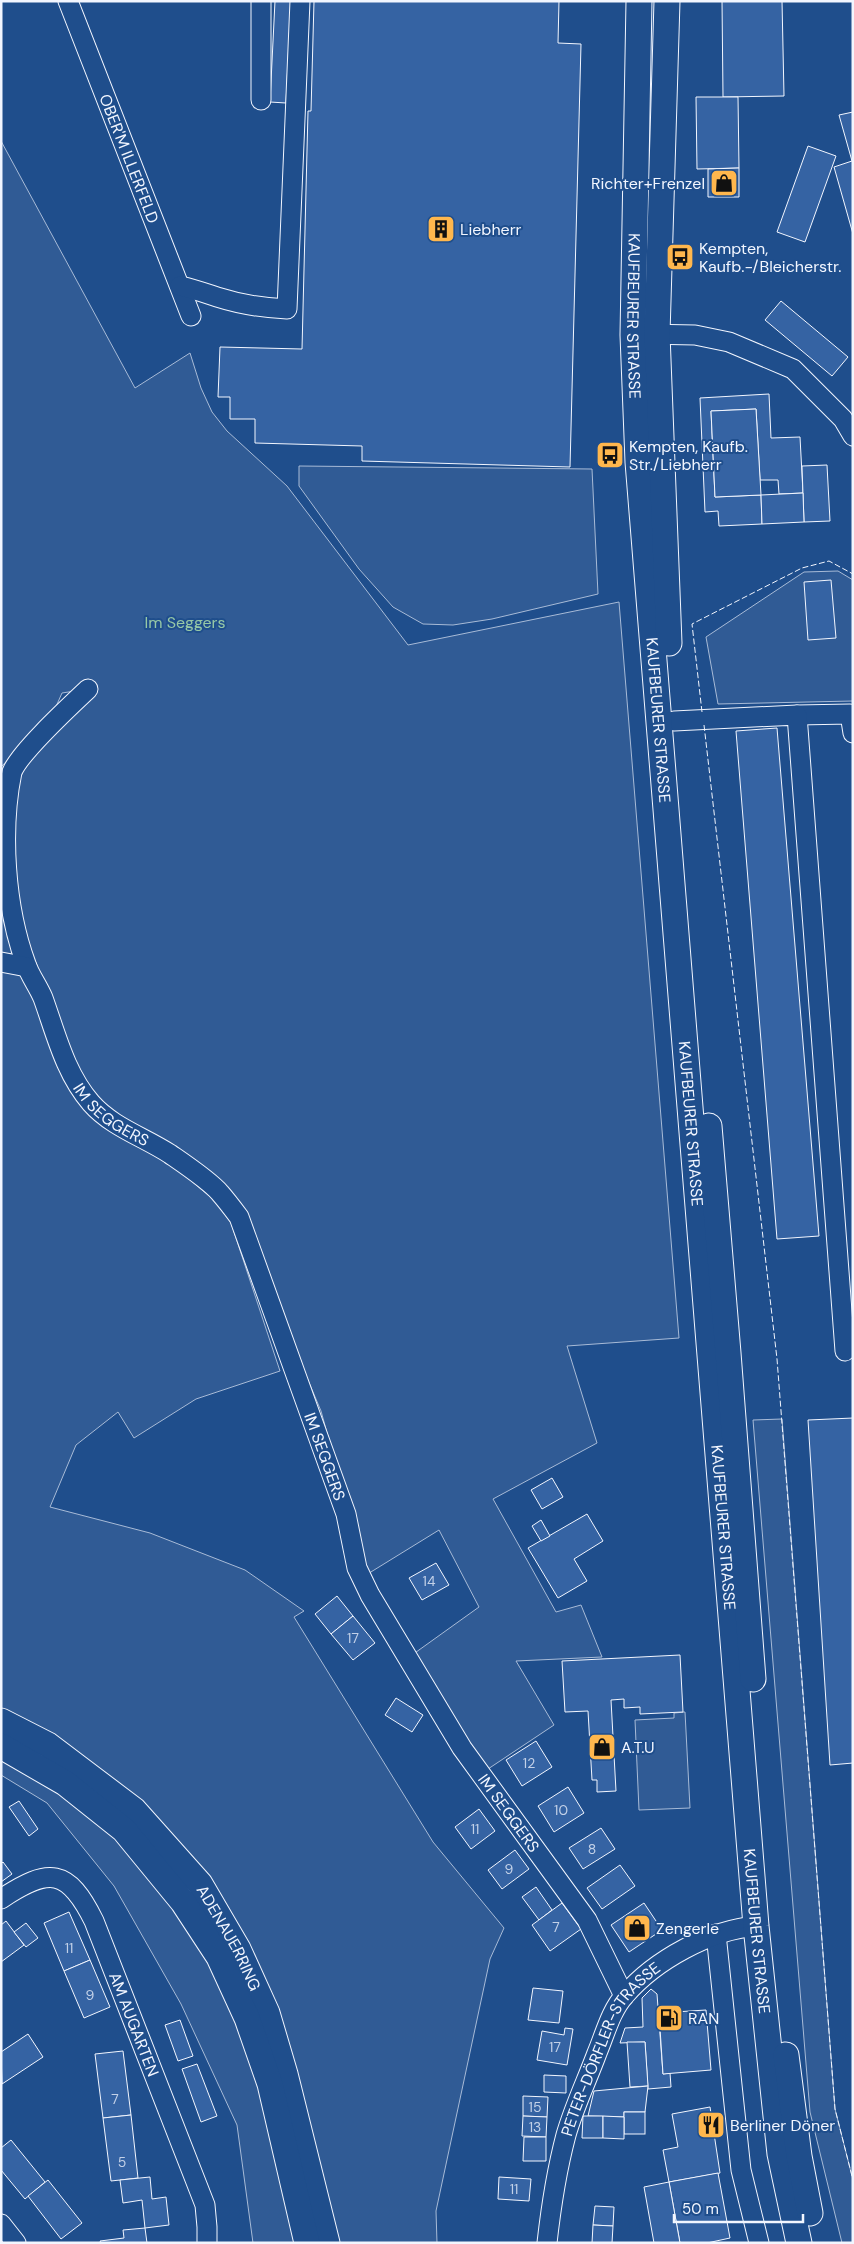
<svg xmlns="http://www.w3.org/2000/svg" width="854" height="2244" viewBox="0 0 854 2244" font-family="'DM Sans',sans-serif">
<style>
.built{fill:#305b95;stroke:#a8bbd7}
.building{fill:#3563a3;stroke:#f2f6ff}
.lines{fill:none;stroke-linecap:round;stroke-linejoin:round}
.minor-casing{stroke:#f2f6ff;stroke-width:21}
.major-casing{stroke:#f2f6ff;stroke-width:27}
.minor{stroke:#1f4e8c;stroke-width:19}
.major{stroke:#1f4e8c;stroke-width:25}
.fence{stroke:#f2f6ff;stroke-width:1;stroke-dasharray:6 2.5;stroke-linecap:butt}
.labels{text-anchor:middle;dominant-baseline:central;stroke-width:4;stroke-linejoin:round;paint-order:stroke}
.number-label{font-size:14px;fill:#c3d1e8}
.street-label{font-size:16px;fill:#f2f6ff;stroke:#1f4e8c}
.poi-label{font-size:16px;fill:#f2f6ff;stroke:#1f4e8c;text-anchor:start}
.park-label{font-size:16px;fill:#97c8a6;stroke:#1f4e8c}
</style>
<rect width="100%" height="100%" fill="#1f4e8c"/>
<g class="built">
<path d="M1 141 135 388 190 353 201 388 212 412 227 431 287 486 408 645 619 602 679 1338 567 1346 597 1443 493 1499 556 1612 581 1605 602 1657 516 1661 554 1725 485 1771 412 1655 479 1607 439 1530 366 1575 321 1411 265 1278 244 1215 114 1117 79 1078 20 933 10 802 24 768 88 689 62 693 54 711 1 767Z"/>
<path d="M299 466 592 469 598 594 492 619 453 625 423 624 393 607 359 569 299 486Z"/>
<path d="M838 571 853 580V701L718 704 706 637 804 572Z"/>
<path d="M1 896 15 949 9 955H1Z"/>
<path d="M1 968 22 973 38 996 63 1073 215 1201 231 1223 280 1371 196 1399 134 1438 118 1412 76 1445 50 1507 150 1533 245 1570 304 1611 294 1617 433 1842 504 1928 490 1959 436 2211 437 2243H253L237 2125 181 2004 114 1886 47 1803 1 1775Z"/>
<path d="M782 1419 835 2109 853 2180V2243H842L810 2112 753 1420Z"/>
<path d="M685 1712 690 1808 639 1810 635 1720 674 1718V1713Z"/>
</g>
<g class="building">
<path d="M275 1H291L286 103 270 102Z"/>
<path d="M314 1H559L558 43 581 44 570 467 362 461V446L255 443V419H230V397H218L220 347 302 349 308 111H311Z"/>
<path d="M722 1H782L784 96 723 97Z"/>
<path d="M696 97H738L739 168 697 169Z"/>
<path d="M853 112V234L834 167 852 161 839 115Z"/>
<path d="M808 146 836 156 805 242 777 232Z"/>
<path d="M739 168V197H708V169Z"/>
<path d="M781 301 848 357 832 376 765 320Z"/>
<path d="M769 394 771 438 800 437 803 493 779 494 778 480H760L756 409 711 411 715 497 761 495 762 524 719 526 718 511 705 512 700 398Z"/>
<path d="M756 409 761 495 715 497 711 411Z"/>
<path d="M827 465 830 521 804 522 802 466Z"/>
<path d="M803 493 804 522 762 524 761 495Z"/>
<path d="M831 580 836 638 808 640 804 582Z"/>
<path d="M777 728 819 1236 777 1239 736 731Z"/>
<path d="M853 1418V1763L830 1765 808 1420Z"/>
<path d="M552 1478 563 1497 542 1509 531 1490Z"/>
<path d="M587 1514 603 1541 574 1559 587 1581 558 1598 528 1548Z"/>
<path d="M541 1520 550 1536 541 1541 532 1526Z"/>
<path d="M436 1563 449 1585 422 1600 409 1578Z"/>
<path d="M337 1596 353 1616 331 1634 315 1614Z"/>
<path d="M353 1616 375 1643 353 1660 331 1634Z"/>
<path d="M680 1655 683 1712 640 1714V1707L624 1708V1699L611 1700 616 1791 597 1792V1780H592L588 1711 565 1712 562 1661Z"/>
<path d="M396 1698 423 1715 412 1732 385 1715Z"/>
<path d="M536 1741 552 1767 522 1786 506 1760Z"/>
<path d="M568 1787 584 1813 554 1832 538 1806Z"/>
<path d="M19 1801 38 1829 29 1836 9 1807Z"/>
<path d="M479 1809 495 1831 471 1849 455 1827Z"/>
<path d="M601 1828 615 1849 583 1869 569 1848Z"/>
<path d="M515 1850 529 1869 502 1889 488 1870Z"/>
<path d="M3 1862 12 1874 1 1882V1864Z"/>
<path d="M620 1865 635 1886 602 1909 587 1888Z"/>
<path d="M536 1887 552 1910 539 1920 522 1897Z"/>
<path d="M562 1903 581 1929 550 1951 532 1925Z"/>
<path d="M644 1903 662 1930 629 1952 611 1925Z"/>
<path d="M69 1912 90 1960 64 1971 44 1923Z"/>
<path d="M6 1921 24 1945 1 1962V1925Z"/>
<path d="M26 1923 38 1938 26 1947 14 1932Z"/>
<path d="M90 1960 110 2007 84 2018 64 1971Z"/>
<path d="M533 1988 563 1991 559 2023 528 2020Z"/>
<path d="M651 1989 657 1994 663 2074 670 2073 671 2087 648 2089 645 2042 620 2043 625 2028 643 2027 642 1998Z"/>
<path d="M706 2010 711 2070 663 2074 659 2013Z"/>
<path d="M180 2020 193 2056 178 2061 165 2025Z"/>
<path d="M565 2028 573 2029 567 2065 537 2060 542 2031 564 2035Z"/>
<path d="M28 2034 43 2057 2 2084 1 2052Z"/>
<path d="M627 2042H645L648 2086 630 2087Z"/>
<path d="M123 2051 131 2115 103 2118 95 2054Z"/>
<path d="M197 2064 217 2116 201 2122 182 2069Z"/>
<path d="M544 2075 566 2076V2093L544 2092Z"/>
<path d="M648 2086 645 2112H624V2117L588 2116 594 2091Z"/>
<path d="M523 2096 548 2097 547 2117 523 2116Z"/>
<path d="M710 2107 720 2173 669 2182 663 2150 678 2147 672 2114Z"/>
<rect x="624" y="2112" width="21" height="22"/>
<path d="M131 2115 138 2178 111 2181 103 2118Z"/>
<path d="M523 2116 547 2117 546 2137 522 2136Z"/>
<path d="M583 2116H603V2138H582Z"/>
<path d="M603 2116 624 2117V2139L603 2138Z"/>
<path d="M524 2137H546V2161H523Z"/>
<path d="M11 2140 45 2182 25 2199 1 2170V2148Z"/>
<path d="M718 2173 730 2238 707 2243H680L669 2182Z"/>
<path d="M150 2177 152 2199 166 2197 169 2225 145 2228 142 2200 123 2203 120 2180Z"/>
<path d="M499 2177 531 2179 529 2201 498 2199Z"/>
<path d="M48 2180 82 2223 61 2239 28 2196Z"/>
<path d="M669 2182 680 2243H654L644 2187Z"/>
<path d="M595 2206 614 2207 613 2226 593 2225Z"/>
<path d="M593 2225 613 2226 612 2243H592Z"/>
<path d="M145 2228 147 2243H101L100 2241 124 2238 123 2230Z"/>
</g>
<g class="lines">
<defs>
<g id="minor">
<path id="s1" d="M68 1 191 316"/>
<path d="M261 100V1"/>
<path d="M180 286C194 289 205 293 217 297 239 304 264 308 287 309L300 1"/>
<path d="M644 334 695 335 729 342 793 369 843 419 853 436"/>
<path id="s2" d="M88 689C70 706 20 752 12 772 0 831 5 907 26 964 30 976 38 986 43 998 56 1034 65 1073 91 1103 112 1127 144 1137 170 1154 183 1163 210 1181 220 1193 227 1201 233 1209 239 1217L346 1514 357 1568 370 1595 462 1748 587 1920 624 1996"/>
<path d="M797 715 850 714 853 733"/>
<path d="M674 721 797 715 845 1351"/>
<path d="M1 962 27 967"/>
<path id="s3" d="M1 1899C49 1867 68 1868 94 1921L205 2205 207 2227V2243"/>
<path d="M716 1934 741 2170 759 2243"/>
<path d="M1 2224 16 2243"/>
<path id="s4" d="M547 2243C551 2207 557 2169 566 2135 574 2107 587 2080 597 2053 605 2034 611 2010 625 1995 655 1960 710 1930 756 1926"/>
</g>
<g id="major">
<path id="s5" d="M639 1 633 335 638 462 756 1926 780 2154 799 2243"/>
<path d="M667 1 657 334 669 643"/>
<path d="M709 1126 728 1353 753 1679"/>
<path id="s6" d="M1 1721 48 1745 134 1810 200 1884 238 1949 267 2013 285 2074 327 2243"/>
<path d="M1 1746 65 1783 124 1830 183 1902 219 1957 247 2018 270 2084 307 2243"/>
<path d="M786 2055 799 2156 810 2213"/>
</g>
</defs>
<use href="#minor" class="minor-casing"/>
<use href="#major" class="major-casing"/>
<use href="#minor" class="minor"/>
<use href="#major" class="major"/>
<g class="fence">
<path d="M702 712 692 624 802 568 829 561 853 574"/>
<path d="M704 725 777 1359 835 2109 853 2180"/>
</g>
</g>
<defs>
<symbol id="shop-square" viewBox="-11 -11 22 22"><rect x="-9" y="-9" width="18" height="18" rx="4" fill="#ffb74d" stroke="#1f4e8c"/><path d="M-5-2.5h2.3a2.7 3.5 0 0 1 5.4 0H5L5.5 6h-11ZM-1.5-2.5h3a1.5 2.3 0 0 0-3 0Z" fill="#111"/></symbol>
<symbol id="building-square" viewBox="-11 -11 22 22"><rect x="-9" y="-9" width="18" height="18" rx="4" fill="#ffb74d" stroke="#1f4e8c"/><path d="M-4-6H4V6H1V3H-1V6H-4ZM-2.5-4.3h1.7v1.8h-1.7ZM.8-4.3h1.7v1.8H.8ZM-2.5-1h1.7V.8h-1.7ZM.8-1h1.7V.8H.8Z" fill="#111"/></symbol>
<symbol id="bus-square" viewBox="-11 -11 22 22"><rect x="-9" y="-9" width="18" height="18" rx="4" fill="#ffb74d" stroke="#1f4e8c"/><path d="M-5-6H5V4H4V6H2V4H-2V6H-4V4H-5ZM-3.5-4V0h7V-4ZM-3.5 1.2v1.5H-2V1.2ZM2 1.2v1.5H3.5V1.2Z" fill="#111"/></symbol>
<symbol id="fuel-square" viewBox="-11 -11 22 22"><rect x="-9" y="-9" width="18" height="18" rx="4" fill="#ffb74d" stroke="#1f4e8c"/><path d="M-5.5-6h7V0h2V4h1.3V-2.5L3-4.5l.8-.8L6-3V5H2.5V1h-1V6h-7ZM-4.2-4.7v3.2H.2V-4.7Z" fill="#111"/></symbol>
<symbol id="restaurant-square" viewBox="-11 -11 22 22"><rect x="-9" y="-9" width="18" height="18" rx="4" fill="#ffb74d" stroke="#1f4e8c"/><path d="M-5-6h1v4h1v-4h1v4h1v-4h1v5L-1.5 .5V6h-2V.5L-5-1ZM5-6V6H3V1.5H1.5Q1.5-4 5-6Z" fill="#111"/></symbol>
</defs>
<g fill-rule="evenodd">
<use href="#shop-square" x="708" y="167" width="32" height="32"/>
<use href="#building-square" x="425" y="213" width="32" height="32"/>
<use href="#bus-square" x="664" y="241" width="32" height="32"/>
<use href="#bus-square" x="594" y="439" width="32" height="32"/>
<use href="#shop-square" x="586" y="1731" width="32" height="32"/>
<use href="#shop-square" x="621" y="1912" width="32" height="32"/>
<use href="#fuel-square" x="653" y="2002" width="32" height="32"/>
<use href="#restaurant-square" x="695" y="2109" width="32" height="32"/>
</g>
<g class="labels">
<g class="number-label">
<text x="429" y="1581">14</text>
<text x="353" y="1638">17</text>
<text x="529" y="1763">12</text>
<text x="561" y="1810">10</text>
<text x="475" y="1829">11</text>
<text x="592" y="1849">8</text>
<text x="509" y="1869">9</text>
<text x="556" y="1927">7</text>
<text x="69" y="1948">11</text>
<text x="90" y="1995">9</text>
<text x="555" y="2047">17</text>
<text x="115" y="2099">7</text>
<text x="535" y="2107">15</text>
<text x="535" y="2127">13</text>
<text x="122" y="2162">5</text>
<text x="514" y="2189">11</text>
</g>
<g class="street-label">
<text stroke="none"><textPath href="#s1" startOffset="169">OBER'M ILLERFELD</textPath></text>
<text stroke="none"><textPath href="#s5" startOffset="315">KAUFBEURER STRASSE</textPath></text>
<text stroke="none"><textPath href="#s5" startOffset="720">KAUFBEURER STRASSE</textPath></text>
<text stroke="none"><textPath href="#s2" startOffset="485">IM SEGGERS</textPath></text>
<text stroke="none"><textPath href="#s5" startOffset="1125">KAUFBEURER STRASSE</textPath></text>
<text stroke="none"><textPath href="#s2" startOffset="905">IM SEGGERS</textPath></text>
<text stroke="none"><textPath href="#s5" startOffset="1530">KAUFBEURER STRASSE</textPath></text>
<text stroke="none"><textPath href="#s2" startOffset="1310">IM SEGGERS</textPath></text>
<text stroke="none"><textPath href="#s5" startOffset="1935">KAUFBEURER STRASSE</textPath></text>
<text stroke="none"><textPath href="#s6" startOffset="321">ADENAUERRING</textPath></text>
<text stroke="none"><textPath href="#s3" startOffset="230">AM AUGARTEN</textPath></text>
<text stroke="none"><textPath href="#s4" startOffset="208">PETER-DÖRFLER-STRASSE</textPath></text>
</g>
<g class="poi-label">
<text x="705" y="183" text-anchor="end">Richter+Frenzel</text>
<text x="460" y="229">Liebherr</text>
<text x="699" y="248">Kempten,<tspan x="699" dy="18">Kaufb.-/Bleicherstr.</tspan></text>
<text x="629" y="446">Kempten, Kaufb.<tspan x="629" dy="18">Str./Liebherr</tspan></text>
<text x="621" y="1747">A.T.U</text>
<text x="656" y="1928">Zengerle</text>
<text x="688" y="2018">RAN</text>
<text x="730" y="2125">Berliner Döner</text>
</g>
<g class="park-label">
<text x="185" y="622">Im Seggers</text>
</g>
</g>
<rect width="854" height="2244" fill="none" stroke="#f2f6ff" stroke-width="5"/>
<path d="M674 2214v8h129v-8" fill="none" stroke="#f2f6ff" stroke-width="2.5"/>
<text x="682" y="2214" font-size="15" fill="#f2f6ff" stroke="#1f4e8c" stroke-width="4" paint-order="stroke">50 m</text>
</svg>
